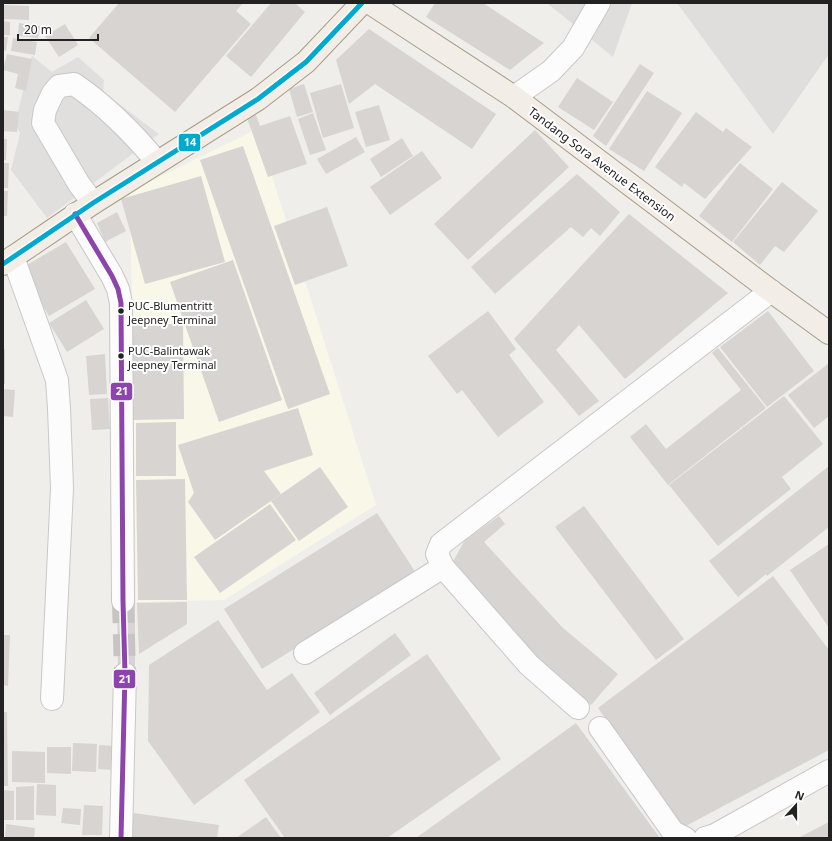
<svg xmlns="http://www.w3.org/2000/svg" width="832" height="841" viewBox="0 0 832 841" font-family="'Noto Sans',sans-serif">
<style>
.residential{fill:#dfdedc}
.education{fill:#f8f7e8}
.parking{fill:#e0dfde}
.building{fill:#d7d4d2}
.lines{fill:none;stroke-linecap:round;stroke-linejoin:round}
.minor-tunnel{stroke:#c7c5c3;stroke-width:22;stroke-dasharray:22 11;stroke-linecap:butt}
.minor-casing{stroke:#c9c8c7;stroke-width:24}
.major-casing{stroke:#a79c86;stroke-width:24}
.minor{stroke:#fdfcfc;stroke-width:22}
.major{stroke:#f3ede7;stroke-width:22}
.bus-1-casing{stroke:#fff;stroke-width:8}
.bus-2-casing{stroke:#fff;stroke-width:8}
.bus-1{stroke:#8e44ad;stroke-width:5}
.bus-2{stroke:#00a9ce;stroke-width:5}
.bus-dot{fill:#222;stroke:#fff;stroke-width:1.5}
.labels{text-anchor:middle;dominant-baseline:central;stroke-width:4;stroke-linejoin:round;paint-order:stroke}
.bus-label{font-size:11px;fill:#222;stroke:#fff;text-anchor:start}
.street-label{font-size:12px;fill:#222;stroke:#fff}
.line-badge{stroke:#fff;stroke-width:1.5}
.badge-label{font-size:11px;text-anchor:middle;font-weight:bold;fill:#fff}
</style>
<rect width="100%" height="100%" fill="#f0eeeb"/>
<g class="residential">
<path d="M547 3H632L613 57Z"/>
<path d="M677 3H829V54L773 134Z"/>
</g>
<path class="education" d="M257 129 376 505 224 600 136 602 132 290 129 192Z"/>
<path class="parking" d="M32 56 52 72 78 57 104 80 103 92 159 134 47 218 11 170 20 133 15 123Z"/>
<g class="building">
<path d="M119 3H243L236 11 251 24 175 112 89 38Z"/>
<path d="M271 3H295L305 12 251 77 226 56Z"/>
<path d="M435 3H483L544 43 510 70 426 17Z"/>
<path d="M3 5 29 6V20L3 19Z"/>
<path d="M3 21 10 22V35H3Z"/>
<path d="M19 23 40 26 38 38 18 36Z"/>
<path d="M65 24 78 45 59 57 45 36Z"/>
<path d="M369 29 496 114 472 149 375 84 349 104 336 60Z"/>
<path d="M3 37H8L6 51 3 50Z"/>
<path d="M13 38 37 42 35 55 11 51Z"/>
<path d="M7 54 32 59 26 91 15 88 18 74 3 70Z"/>
<path d="M640 64 654 73 606 146 593 136Z"/>
<path d="M577 78 613 102 594 130 558 107Z"/>
<path d="M304 84 313 112 297 117 289 89Z"/>
<path d="M341 84 354 128 323 138 310 93Z"/>
<path d="M647 91 682 113 644 171 609 149Z"/>
<path d="M379 105 390 140 366 147 355 112Z"/>
<path d="M3 110 19 112 17 132 3 131Z"/>
<path d="M696 112 723 132 726 128 752 147 705 199 684 183 682 187 655 167Z"/>
<path d="M313 113 326 150 310 155 298 119Z"/>
<path d="M256 115 260 126 290 116 307 164 268 177 247 118Z"/>
<path d="M535 130 569 167 468 260 434 224Z"/>
<path d="M356 137 365 152 326 174 317 159Z"/>
<path d="M402 138 413 156 381 177 370 159Z"/>
<path d="M3 139H7L6 160H3Z"/>
<path d="M243 146 330 394 288 409 200 160Z"/>
<path d="M422 151 442 178 390 215 370 187Z"/>
<path d="M3 163H9L8 188H3Z"/>
<path d="M740 163 773 189 732 242 699 216Z"/>
<path d="M577 174 620 212 600 236 591 228 583 237 571 227 495 294 471 267Z"/>
<path d="M201 176 225 262 145 284 121 199Z"/>
<path d="M782 182 818 211 784 252 775 246 760 265 733 242Z"/>
<path d="M3 191H8L7 216H3Z"/>
<path d="M327 207 348 266 295 285 274 226Z"/>
<path d="M117 212 126 231 105 242 97 223Z"/>
<path d="M629 214 728 293 625 379 579 325 556 350 599 401 579 416 514 339Z"/>
<path d="M66 242 95 289 49 316 20 269Z"/>
<path d="M233 260 282 400 219 422 170 282Z"/>
<path d="M86 300 104 329 67 352 49 323Z"/>
<path d="M488 311 516 349 509 355 544 402 498 437 462 390 457 394 428 356Z"/>
<path d="M768 311 814 371 767 407 720 347Z"/>
<path d="M129 324H183L184 419 130 420Z"/>
<path d="M718 348 766 408 668 485 630 437 646 424 666 449 741 390 712 353Z"/>
<rect x="3" y="349" width="2" height="35"/>
<path d="M105 354 107 394 89 395 86 356Z"/>
<path d="M829 363V416L814 428 788 395Z"/>
<path d="M3 389 15 390 13 417 3 416Z"/>
<path d="M784 396 823 444 782 477 791 489 718 546 669 485Z"/>
<path d="M108 398 110 429 92 430 90 399Z"/>
<path d="M298 408 313 455 264 471 281 494 215 540 188 502 194 493 178 445Z"/>
<path d="M176 422V476H136V423Z"/>
<path d="M829 466V527L767 576 766 574 738 597 709 561Z"/>
<path d="M320 467 348 507 299 541 271 501Z"/>
<path d="M185 479 187 600H138L136 480Z"/>
<path d="M270 504 296 540 220 593 194 557Z"/>
<path d="M584 506 684 639 656 660 555 527Z"/>
<path d="M377 513 416 573 262 669 224 609Z"/>
<path d="M499 516 505 524 484 542 562 627 618 674 591 705 531 654 452 563 465 540Z"/>
<path d="M829 544V628L790 570Z"/>
<path d="M773 576 829 650V750L682 828 598 708Z"/>
<path d="M117 601H135V674H118Z"/>
<path d="M187 602V624L139 654 137 603Z"/>
<path d="M218 620 267 690 292 673 320 712 194 805 148 741 149 665Z"/>
<path d="M395 633 411 655 330 715 314 693Z"/>
<path d="M3 635H10L8 686 3 685Z"/>
<path d="M427 654 501 759 387 838H285L244 780Z"/>
<path d="M3 712H7L8 786H3Z"/>
<path d="M576 723 660 838H416Z"/>
<path d="M73 743 97 744 96 772 72 771Z"/>
<path d="M99 745 116 746 114 770 98 769Z"/>
<path d="M47 747H71V774L47 773Z"/>
<path d="M12 751 45 752V783L12 782Z"/>
<path d="M37 784 56 785V816L36 815Z"/>
<path d="M34 786V820H16V787Z"/>
<path d="M3 790 14 791V820H3Z"/>
<path d="M84 805 103 806 102 835H82Z"/>
<path d="M63 808 81 809 80 825 61 823Z"/>
<path d="M134 813 219 825 217 838H130Z"/>
<path d="M266 817 281 838H236Z"/>
<path d="M829 822V838H798Z"/>
<path d="M6 824 35 828 34 838H5Z"/>
</g>
<g class="lines">
<path class="minor-tunnel" d="M123 601 125 674"/>
<defs>
<g id="minor">
<path d="M514 97 551 71 573 48 599 3"/>
<path d="M93 203 79 184 43 123 45 110 53 93 59 86 74 84C105 105 133 133 157 162"/>
<path d="M75 214 112 276 118 289 121 303 123 601"/>
<path d="M13 257 57 380 59 408 62 488 52 699"/>
<path d="M305 653 443 567"/>
<path d="M578 708 529 665 443 567 437 554 441 544 771 291"/>
<path d="M600 728 673 832 685 838"/>
<path d="M121 838 125 674"/>
<path d="M705 838 715 835 829 771"/>
</g>
<g id="major">
<path d="M370 3 514 97 771 291 829 333"/>
<path d="M3 264 93 203 258 99 306 62 362 3"/>
</g>
</defs>
<use href="#minor" class="minor-casing"/>
<use href="#major" class="major-casing"/>
<use href="#minor" class="minor"/>
<use href="#major" class="major"/>
<defs>
<path id="bus-1" d="M75 214 112 276 118 289 121 303 123 601 125 674 121 838"/>
<path id="bus-2" d="M3 264 93 203 258 99 306 62 362 3"/>
</defs>
<use href="#bus-1" class="bus-1-casing"/>
<use href="#bus-2" class="bus-2-casing"/>
<use href="#bus-1" class="bus-1"/>
<use href="#bus-2" class="bus-2"/>
</g>
<g class="bus-dot">
<circle cx="121" cy="311" r="3.5"/>
<circle cx="121" cy="356" r="3.5"/>
</g>
<g class="labels">
<g class="bus-label">
<text x="128" y="305">PUC-Blumentritt<tspan x="128" dy="14">Jeepney Terminal</tspan></text>
<text x="128" y="350">PUC-Balintawak<tspan x="128" dy="14">Jeepney Terminal</tspan></text>
</g>
<g class="street-label">
<text transform="translate(602 164) rotate(37)">Tandang Sora Avenue Extension</text>
</g>
</g>
<g class="line-badge">
<rect x="178" y="133" width="23" height="19" rx="4" fill="#00a9ce"/>
<rect x="110" y="382" width="23" height="19" rx="4" fill="#8e44ad"/>
<rect x="113" y="669" width="23" height="20" rx="4" fill="#8e44ad"/>
</g>
<g class="badge-label">
<text x="190" y="146">14</text>
<text x="122" y="395">21</text>
<text x="125" y="683">21</text>
</g>
<rect width="832" height="841" fill="none" stroke="#222222" stroke-width="8"/>
<g transform="translate(796 805) rotate(21)" stroke="#ffffff" stroke-width="3" paint-order="stroke">
<path d="M0-3L7 15L0 10L-7 15Z" fill="#222222"/>
<text y="-6" font-size="11" font-weight="bold" text-anchor="middle" fill="#222222">N</text>
</g>
<path d="M18 34v6h80v-6" fill="none" stroke="#222222" stroke-width="2"/>
<text x="24" y="34" font-size="12" fill="#222222" stroke="#ffffff" stroke-width="3" paint-order="stroke">20 m</text>
</svg>
